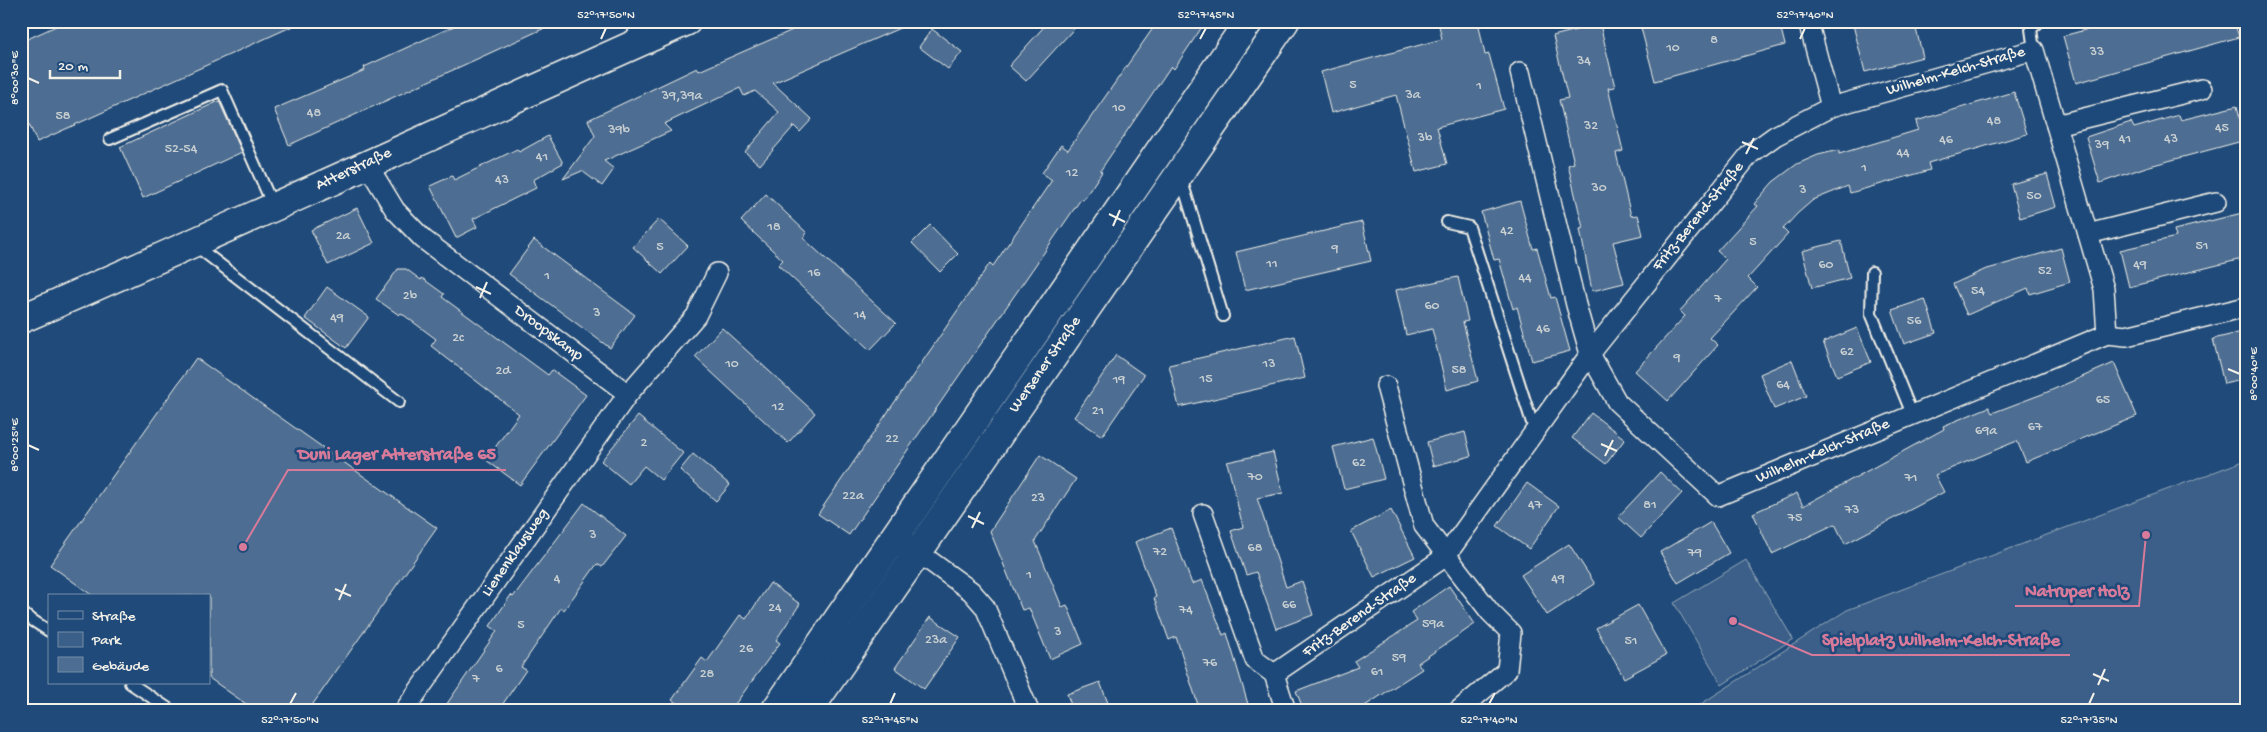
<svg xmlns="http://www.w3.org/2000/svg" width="2267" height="732" viewBox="0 0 2267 732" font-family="'Gochi Hand',sans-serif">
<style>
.green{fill:#3a5f88;stroke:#97a8b8}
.building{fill:#4d6e92;stroke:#f4f1e8}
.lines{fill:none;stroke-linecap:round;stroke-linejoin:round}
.lane-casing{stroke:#f4f1e8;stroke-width:14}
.street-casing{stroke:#f4f1e8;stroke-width:22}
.secondary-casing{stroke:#f4f1e8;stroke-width:31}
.lane{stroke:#1f4a7a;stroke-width:10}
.street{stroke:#1f4a7a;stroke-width:19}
.secondary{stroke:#1f4a7a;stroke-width:28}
.ticks{fill:none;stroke:#f4f1e8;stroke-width:2}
.labels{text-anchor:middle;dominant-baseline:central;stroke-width:5;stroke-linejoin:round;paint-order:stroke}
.number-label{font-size:14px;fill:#cad0d2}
.street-label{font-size:16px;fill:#f4f1e8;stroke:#1f4a7a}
.leader{fill:none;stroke:#d87a9a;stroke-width:2}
.callout-dot{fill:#d87a9a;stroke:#1f4a7a;stroke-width:2}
.callout-label{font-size:18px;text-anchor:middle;font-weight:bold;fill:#d87a9a;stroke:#1f4a7a;stroke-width:5;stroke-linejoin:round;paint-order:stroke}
.neatline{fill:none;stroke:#f4f1e8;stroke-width:2}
.ticks-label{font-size:12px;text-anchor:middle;fill:#f4f1e8}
</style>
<rect width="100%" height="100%" fill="#1f4a7a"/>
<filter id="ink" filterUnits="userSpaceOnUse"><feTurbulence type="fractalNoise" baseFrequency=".02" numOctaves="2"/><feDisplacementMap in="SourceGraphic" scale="10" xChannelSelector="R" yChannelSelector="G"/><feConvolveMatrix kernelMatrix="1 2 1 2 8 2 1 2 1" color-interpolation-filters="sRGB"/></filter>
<g filter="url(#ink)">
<g class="green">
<path d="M2246 460V711H1690L1847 610Z"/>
<path d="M1746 560 1793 639 1722 685 1674 603Z"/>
</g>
<g class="building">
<path d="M67 21H304L37 142 21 106V42Z"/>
<path d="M465 21H560L289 145 274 109 365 70 364 67Z"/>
<path d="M813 21H916L773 83 812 119 800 132 794 126 760 165 745 152 779 112 755 91 744 96 740 88 664 124 671 131 604 161 614 169 602 186 582 171 563 179 595 136 588 120 697 68 699 71Z"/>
<path d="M1049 21H1081L1026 81 1009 66Z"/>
<path d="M1158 21H1206L1174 69 1171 66 1100 171 1102 172 1083 200 1081 199 849 535 818 514 990 263 993 266 1052 180 1042 173 1061 145 1068 150Z"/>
<path d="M1438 21H1478L1485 55 1489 54 1504 109 1437 127 1447 164 1416 172 1396 95 1331 113 1321 72 1442 39Z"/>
<path d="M1667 21H1779L1785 45 1655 81 1641 28Z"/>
<path d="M1852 21H1914L1923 57 1865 72Z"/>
<path d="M2118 21H2234L2239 37 2076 83 2063 36Z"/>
<path d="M1600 24 1615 87 1608 88 1623 151 1616 153 1631 216 1638 215 1643 235 1613 242 1624 283 1592 291 1580 229 1583 228 1568 165 1574 163 1559 100 1568 98 1553 36Z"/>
<path d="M932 29 962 52 948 69 919 47Z"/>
<path d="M2014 92 2027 134 1928 163 1930 170 1850 193 1848 186 1813 200 1798 213 1783 229 1788 234 1748 278 1757 287 1710 338 1718 345 1668 401 1635 371 1685 316 1680 311 1726 259 1717 251 1758 206 1754 204 1773 182 1797 164 1818 155 1839 150V154L1918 130 1916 121Z"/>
<path d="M219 101 242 152 143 198 120 147Z"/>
<path d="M2237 106 2246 140 2146 167 2100 183 2086 137 2131 122 2134 128 2179 115 2181 120Z"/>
<path d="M548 136 563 163 533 180 536 188 473 219 477 227 456 238 430 186 452 176 454 180 517 149 519 152Z"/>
<path d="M2047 174 2056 207 2020 218 2011 184Z"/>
<path d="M766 194 807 233 803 238 896 323 870 350 778 265 783 260 741 221Z"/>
<path d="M1520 201 1533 249 1537 248 1551 298 1555 297 1570 351 1532 361 1517 307 1513 309 1499 259 1494 260 1481 212Z"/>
<path d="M357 208 374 243 328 265 311 230Z"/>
<path d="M2246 212V258L2129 287 2120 250 2176 237 2174 230Z"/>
<path d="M659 219 688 246 662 274 633 247Z"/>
<path d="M1362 222 1371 261 1245 290 1236 252Z"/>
<path d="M930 225 958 254 940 272 912 243Z"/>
<path d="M534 240 635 315 610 348 509 274Z"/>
<path d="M1841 241 1850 278 1812 288 1802 251Z"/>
<path d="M2061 248 2070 282 2030 294 2028 288 1967 315 1953 284 1984 270Z"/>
<path d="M398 269H406L421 280 422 278 444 294 442 297 548 375 552 370 586 395 520 485 486 460 519 414 431 346 436 339 401 313 399 315 376 299Z"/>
<path d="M1458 277 1468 321 1463 322 1478 381 1447 390 1432 329 1406 335 1396 290Z"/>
<path d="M327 287 369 317 346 348 305 318Z"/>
<path d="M1925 299 1936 333 1904 344 1892 310Z"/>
<path d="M722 328 815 413 788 443 695 357Z"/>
<path d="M1857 328 1871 362 1837 376 1823 342Z"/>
<path d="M2246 331V379L2224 384 2213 339Z"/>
<path d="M1295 336 1305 378 1179 407 1169 365Z"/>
<path d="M1116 355 1144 375 1102 436 1074 417Z"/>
<path d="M196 358 437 528 308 711H256L209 678V596H93L50 565Z"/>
<path d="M1792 360 1806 396 1774 409 1760 374Z"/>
<path d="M2114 363 2137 416 2026 462 2017 441 1935 475 1944 492 1845 544 1835 524 1772 554 1753 513 1797 493 1803 506 1944 429 1943 426 1989 407 1992 413 2045 393Z"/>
<path d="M1591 413 1625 439 1606 464 1572 438Z"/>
<path d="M638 416 683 453 661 480 644 466 629 484 601 461Z"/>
<path d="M1465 432 1471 456 1433 466 1427 442Z"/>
<path d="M1373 437 1384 479 1344 489 1333 447Z"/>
<path d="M1273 452 1283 493 1257 498 1286 587 1302 581 1313 615 1276 629 1256 572 1246 575 1231 531 1243 527 1227 462Z"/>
<path d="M693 454 730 485 716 501 680 470Z"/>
<path d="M1040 455 1076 479 1035 541 1062 607 1067 605 1083 644 1050 659 1029 608 1022 610 990 531Z"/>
<path d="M1660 472 1682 493 1641 538 1618 517Z"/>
<path d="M1527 483 1559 506 1529 549 1497 526Z"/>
<path d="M584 503 626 536 602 567 597 564 564 610 561 608 521 667 526 670 498 711H442L497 631 490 626 511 595 513 597Z"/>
<path d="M1391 510 1415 557 1374 577 1351 531Z"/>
<path d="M1711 522 1729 553 1678 583 1660 552Z"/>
<path d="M1171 528 1192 584 1202 580 1223 635 1227 633 1250 711H1200L1176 637 1169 640 1154 598 1156 597 1135 542Z"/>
<path d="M1569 544 1595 584 1547 615 1521 575Z"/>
<path d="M770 583 800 604 776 640 780 643 730 711H688L672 700 702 658 707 662 740 615 746 619Z"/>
<path d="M1449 586 1475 624 1418 663 1422 669 1357 711H1304L1296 691 1358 667 1354 661 1417 621 1411 612Z"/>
<path d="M1638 605 1666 655 1624 678 1596 628Z"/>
<path d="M930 617 960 637 924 689 895 668Z"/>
<path d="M1100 682 1111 711H1073L1067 694Z"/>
</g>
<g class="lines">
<defs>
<g id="lane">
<path d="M2034 50 2031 29 2040 21"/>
<path d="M110 139 222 90 273 206"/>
<path d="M1181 178 1223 316"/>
<path d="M1447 222 1469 227 1535 432"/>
<path d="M196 246 399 402"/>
<path d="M1872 272 1871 313 1912 414"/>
<path d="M21 613 49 631"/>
<path d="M130 683 172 711"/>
</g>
<g id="street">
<path d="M635 21 644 40"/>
<path d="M1808 21 1831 107"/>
<path d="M1520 72 1576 305 1590 354 1617 402 1718 496 2107 334 2126 336 2246 307"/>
<path d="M2056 125 2202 89"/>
<path d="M367 164 395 210 423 239 628 394 696 316 717 273"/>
<path d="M2088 234 2216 202"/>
<path d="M1386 386 1424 526 1490 612 1511 633 1507 670 1458 711"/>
<path d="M1203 514 1255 660 1274 674 1286 711"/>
<path d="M908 545 971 591 985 607 1029 711"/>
<path d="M1274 674 1445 557 1590 354 1750 154 1775 136 1831 107 2034 50 2104 289 2107 334"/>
<path d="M404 711 628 394"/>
</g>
<g id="secondary">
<path d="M21 319C244 222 465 120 687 21"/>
<path d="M775 711 1249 21"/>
<path d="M808 711 1285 21"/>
</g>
</defs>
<use href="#lane" class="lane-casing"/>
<use href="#street" class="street-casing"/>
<use href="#secondary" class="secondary-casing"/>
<use href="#lane" class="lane"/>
<use href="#street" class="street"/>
<use href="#secondary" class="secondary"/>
</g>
</g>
<path class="ticks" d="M601 39 606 28M1200 39 1206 28M1800 39 1805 28M28 78 39 83M1742 142 1758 149M1746 154 1754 138M1109 214 1125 222M1113 226 1120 210M476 287 491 294M480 298 487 282M2228 369 2240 374M1601 444 1617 451M28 445 39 450M1605 456 1613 440M968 516 984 524M972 528 980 512M335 589 351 596M339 600 346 584M2093 674 2109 681M2098 685 2105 669M290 704 296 693M890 704 895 693M1489 704 1495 693M2089 704 2094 693"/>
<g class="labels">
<g class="number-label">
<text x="1714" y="40">8</text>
<text x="1673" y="48">10</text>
<text x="2097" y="52">33</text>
<text x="1584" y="61">34</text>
<text x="1353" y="85">5</text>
<text x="1479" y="86">1</text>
<text x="1413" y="95">3a</text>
<text x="682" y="96">39,39a</text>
<text x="1119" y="108">10</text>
<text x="314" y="113">48</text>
<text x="63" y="116">58</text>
<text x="1994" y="121">48</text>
<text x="1591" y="126">32</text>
<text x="2222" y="128">45</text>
<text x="619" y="130">39b</text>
<text x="1425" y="138">3b</text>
<text x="2125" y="139">41</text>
<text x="2171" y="139">43</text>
<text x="1946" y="140">46</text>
<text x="2102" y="145">39</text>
<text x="181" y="149">52-54</text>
<text x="1903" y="153">44</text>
<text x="542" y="157">41</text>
<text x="1864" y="168">1</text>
<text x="1072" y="173">12</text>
<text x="502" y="180">43</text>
<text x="1599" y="188">30</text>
<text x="1803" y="190">3</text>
<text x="2034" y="196">50</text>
<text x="774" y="227">18</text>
<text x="1507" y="231">42</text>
<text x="343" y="236">2a</text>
<text x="1753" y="242">5</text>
<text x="2202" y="246">51</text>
<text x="660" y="247">5</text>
<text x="1335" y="249">9</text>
<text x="1272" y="264">11</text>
<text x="1826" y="265">60</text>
<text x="2140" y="265">49</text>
<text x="2045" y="271">52</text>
<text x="814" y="273">16</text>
<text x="547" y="276">1</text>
<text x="1525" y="278">44</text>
<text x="1978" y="291">54</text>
<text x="410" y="296">2b</text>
<text x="1718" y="299">7</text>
<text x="1432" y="306">60</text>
<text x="597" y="313">3</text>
<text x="860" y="315">14</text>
<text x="337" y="318">49</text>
<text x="1914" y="321">56</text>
<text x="1543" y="329">46</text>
<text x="458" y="338">2c</text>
<text x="1847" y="352">62</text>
<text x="1677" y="358">9</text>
<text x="732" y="364">10</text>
<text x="1269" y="364">13</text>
<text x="1459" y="370">58</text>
<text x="503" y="371">2d</text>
<text x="1206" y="379">15</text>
<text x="1119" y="380">19</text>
<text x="1783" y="385">64</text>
<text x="2103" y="400">65</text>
<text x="778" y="407">12</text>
<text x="1098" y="411">21</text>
<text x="2035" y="427">67</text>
<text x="1986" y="431">69a</text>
<text x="892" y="439">22</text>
<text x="644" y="443">2</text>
<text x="1359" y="463">62</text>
<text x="1255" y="477">70</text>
<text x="1911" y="478">71</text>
<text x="853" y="496">22a</text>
<text x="1038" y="498">23</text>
<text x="1535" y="505">47</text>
<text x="1650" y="505">81</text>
<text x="1852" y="510">73</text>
<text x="1795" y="518">75</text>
<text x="593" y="535">3</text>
<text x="1255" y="548">68</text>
<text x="1160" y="552">72</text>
<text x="1695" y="553">79</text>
<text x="1029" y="575">1</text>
<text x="557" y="579">4</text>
<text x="1558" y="579">49</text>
<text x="1289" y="605">66</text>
<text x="775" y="608">24</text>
<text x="1186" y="610">74</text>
<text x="1433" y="624">59a</text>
<text x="521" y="625">5</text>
<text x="1058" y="632">3</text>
<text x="936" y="640">23a</text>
<text x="1631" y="641">51</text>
<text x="746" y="649">26</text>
<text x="1399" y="658">59</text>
<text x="1210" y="663">76</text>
<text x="499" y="669">6</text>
<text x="1377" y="672">61</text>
<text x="707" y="674">28</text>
<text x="476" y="679">7</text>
</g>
<g class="street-label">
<text transform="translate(1956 72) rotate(-16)">Wilhelm-Kelch-Straße</text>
<text transform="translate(354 170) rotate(-25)">Atterstraße</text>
<text transform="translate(1699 217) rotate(-51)">Fritz-Berend-Straße</text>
<text transform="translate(548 334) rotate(37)">Droopskamp</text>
<text transform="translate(1046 365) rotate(-55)">Wersener Straße</text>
<text transform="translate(1823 452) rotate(-23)">Wilhelm-Kelch-Straße</text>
<text transform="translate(516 553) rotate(-55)">Lienenklausweg</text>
<text transform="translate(1360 616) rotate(-35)">Fritz-Berend-Straße</text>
</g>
</g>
<path class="leader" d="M243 547L288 470H506M2146 535L2139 606H2015M1733 621L1812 655H2070"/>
<g class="callout-dot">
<circle cx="243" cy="547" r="5"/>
<circle cx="2146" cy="535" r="5"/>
<circle cx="1733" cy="621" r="5"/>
</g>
<g class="callout-label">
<text x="397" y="459">Duni Lager Atterstraße 65</text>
<text x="2077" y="596">Natruper Holz</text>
<text x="1941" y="645">Spielplatz Wilhelm-Kelch-Straße</text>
</g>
<rect width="2267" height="732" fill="none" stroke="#1f4a7a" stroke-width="55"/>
<rect x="48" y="594" width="162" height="90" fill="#1f4a7a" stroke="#748da6"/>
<rect x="58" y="611" width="25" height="8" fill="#1f4a7a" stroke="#748da6"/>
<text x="92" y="620" font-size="15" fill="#f4f1e8">Straße</text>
<rect x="58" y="632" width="25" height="15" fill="#3a5f88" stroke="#748da6"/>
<text x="92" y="644" font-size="15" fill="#f4f1e8">Park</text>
<rect x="58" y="657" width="25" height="15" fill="#4d6e92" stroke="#748da6"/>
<text x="92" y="670" font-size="15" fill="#f4f1e8">Gebäude</text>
<path d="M50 70v8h70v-8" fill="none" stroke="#f4f1e8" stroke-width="2.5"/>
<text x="58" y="70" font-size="15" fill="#f4f1e8" stroke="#1f4a7a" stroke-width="4" paint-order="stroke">20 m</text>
<rect x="28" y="28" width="2212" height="676" class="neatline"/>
<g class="ticks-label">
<text x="606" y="18">52°17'50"N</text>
<text x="1206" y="18">52°17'45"N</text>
<text x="1805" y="18">52°17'40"N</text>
<text transform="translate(14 78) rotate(-90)" y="4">8°00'30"E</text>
<text transform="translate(2253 374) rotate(-90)" y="4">8°00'40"E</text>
<text transform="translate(14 445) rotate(-90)" y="4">8°00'25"E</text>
<text x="290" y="723">52°17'50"N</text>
<text x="890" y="723">52°17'45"N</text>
<text x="1489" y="723">52°17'40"N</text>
<text x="2089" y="723">52°17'35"N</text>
</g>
</svg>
